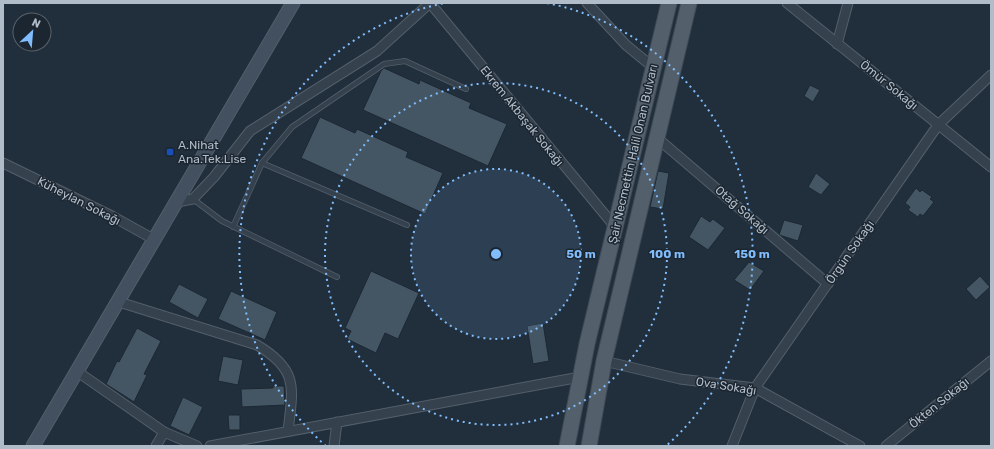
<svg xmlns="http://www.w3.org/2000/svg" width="994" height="449" viewBox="0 0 994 449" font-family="Rubik,sans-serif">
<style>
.building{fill:#445563;stroke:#1c2833}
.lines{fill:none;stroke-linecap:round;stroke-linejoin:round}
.service-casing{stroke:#535f6a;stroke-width:6}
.minor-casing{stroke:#535f6a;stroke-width:11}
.secondary-casing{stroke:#535f6a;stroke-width:15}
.primary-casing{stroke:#3e4a55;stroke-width:17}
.service{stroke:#35414c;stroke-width:4.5}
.minor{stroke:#35414c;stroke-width:9}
.secondary{stroke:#43505f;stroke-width:13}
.primary{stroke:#53606c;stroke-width:15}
.ring{fill:none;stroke:#81bdfc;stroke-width:2;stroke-dasharray:2 4}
.transit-dot{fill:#1a4fb4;stroke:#1b2631;stroke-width:1.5}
.labels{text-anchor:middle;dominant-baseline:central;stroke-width:3;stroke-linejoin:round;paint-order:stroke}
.street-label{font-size:12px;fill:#b0bcc8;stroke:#1b2631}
.poi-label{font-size:12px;fill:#b0bcc8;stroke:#1b2631;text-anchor:start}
.centre{fill:#81bdfc;stroke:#1b2631;stroke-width:2}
.ring-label{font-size:12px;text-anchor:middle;font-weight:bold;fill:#81bdfc;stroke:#1b2631;stroke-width:3;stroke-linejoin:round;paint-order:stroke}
</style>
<rect width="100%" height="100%" fill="#212f3c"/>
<g class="building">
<path d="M384 68 419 84 420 80 471 103 469 108 507 124 488 166 363 110 381 71Z"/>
<path d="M810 85 820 90 813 102 804 96Z"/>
<path d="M320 117 355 133 357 129 408 152 406 157 443 173 425 214 301 158Z"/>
<path d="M658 171 669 173 663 209 650 207Z"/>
<path d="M816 173 830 184 821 195 808 187Z"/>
<path d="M916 188 920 192 922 190 932 197 930 199 934 202 923 216 920 214 918 217 908 210 910 207 905 203Z"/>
<path d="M701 216 710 222 713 219 725 228 708 250 689 237Z"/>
<path d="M784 220 803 225 798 241 779 235Z"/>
<path d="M749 262 764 271 750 290 734 280Z"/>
<path d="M371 271 419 293 398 339 385 333 376 353 347 339 351 331 345 328Z"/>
<path d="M980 276 990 287 976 300 966 289Z"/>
<path d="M179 284 208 299 198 318 169 302Z"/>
<path d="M231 291 277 312 265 340 218 319Z"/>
<path d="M543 323 549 361 533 364 527 326Z"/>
<path d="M137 328 161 341 144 374 147 375 134 402 106 384 117 361 119 362Z"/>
<path d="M223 356 243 360 238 385 218 381Z"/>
<path d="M273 386H284L285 405 242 407 241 389 273 388Z"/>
<path d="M183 397 203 407 189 435 170 426Z"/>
<path d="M228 415H240V430H229Z"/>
</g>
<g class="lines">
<defs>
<g id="service">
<path d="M262 163 407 225"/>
<path d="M193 199 222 221 337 277"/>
<path d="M233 227 262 163 292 127 384 64 405 61 466 89"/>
</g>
<g id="minor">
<path d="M587 3 626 45 654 68"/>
<path d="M787 3 991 167"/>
<path d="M837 44 848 3"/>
<path d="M656 137 828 284"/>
<path d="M3 163 112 216 155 240"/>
<path d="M177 202 193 199 214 177 250 131 377 51 430 3 616 228"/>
<path d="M119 302 257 345C299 370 293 388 288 431"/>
<path d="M604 361 680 379 755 388 860 446"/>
<path d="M78 372 164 432 197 446"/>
<path d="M156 446 164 432"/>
<path d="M210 446 580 377"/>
<path d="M334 446 337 422"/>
<path d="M732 446 755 388 938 125 991 75"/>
<path d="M886 446 991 361"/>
</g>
<path id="secondary" d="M33 446 293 3"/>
<g id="primary">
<path d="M567 446 587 344 669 3"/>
<path d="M589 446 604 361 689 3"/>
</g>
</defs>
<use href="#service" class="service-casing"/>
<use href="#minor" class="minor-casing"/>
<use href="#secondary" class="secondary-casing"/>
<use href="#primary" class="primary-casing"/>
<use href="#service" class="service"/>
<use href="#minor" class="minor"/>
<use href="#secondary" class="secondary"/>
<use href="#primary" class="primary"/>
</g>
<circle cx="496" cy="254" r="85" fill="#81bdfc" fill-opacity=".12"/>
<g class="ring">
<circle cx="496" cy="254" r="85"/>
<circle cx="496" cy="254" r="171"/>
<path d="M326 446A256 256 0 0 1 445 3M547 3A256 256 0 0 1 666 446"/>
</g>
<rect class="transit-dot" x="166" y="148" width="8" height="8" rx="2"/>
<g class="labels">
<g class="street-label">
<text transform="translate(889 85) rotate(39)">Ömür Sokağı</text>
<text transform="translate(522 116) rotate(51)">Ekrem Akbaşak Sokağı</text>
<text transform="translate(633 154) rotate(-77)">Şair Necmettin Halil Onan Bulvarı</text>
<text transform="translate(79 201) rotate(27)">Küheylan Sokağı</text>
<text transform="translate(742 210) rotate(41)">Otağ Sokağı</text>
<text transform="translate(850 252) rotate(-55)">Örgün Sokağı</text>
<text transform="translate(726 386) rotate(9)">Ova Sokağı</text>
<text transform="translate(939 403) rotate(-39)">Ökten Sokağı</text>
</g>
<g class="poi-label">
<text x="178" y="145">A.Nihat<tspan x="178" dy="14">Ana.Tek.Lise</tspan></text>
</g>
</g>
<circle cx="496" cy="254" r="6" class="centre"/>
<g class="ring-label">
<text x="581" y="258">50 m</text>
<text x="667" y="258">100 m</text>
<text x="752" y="258">150 m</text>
</g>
<rect width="994" height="449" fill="none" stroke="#b0bcc8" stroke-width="8"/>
<g transform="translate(32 32) rotate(26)"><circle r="19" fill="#1b2631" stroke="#57626d"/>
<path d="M0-3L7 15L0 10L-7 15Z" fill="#81bdfc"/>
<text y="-6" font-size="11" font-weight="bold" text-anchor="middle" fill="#b0bcc8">N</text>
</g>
</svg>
